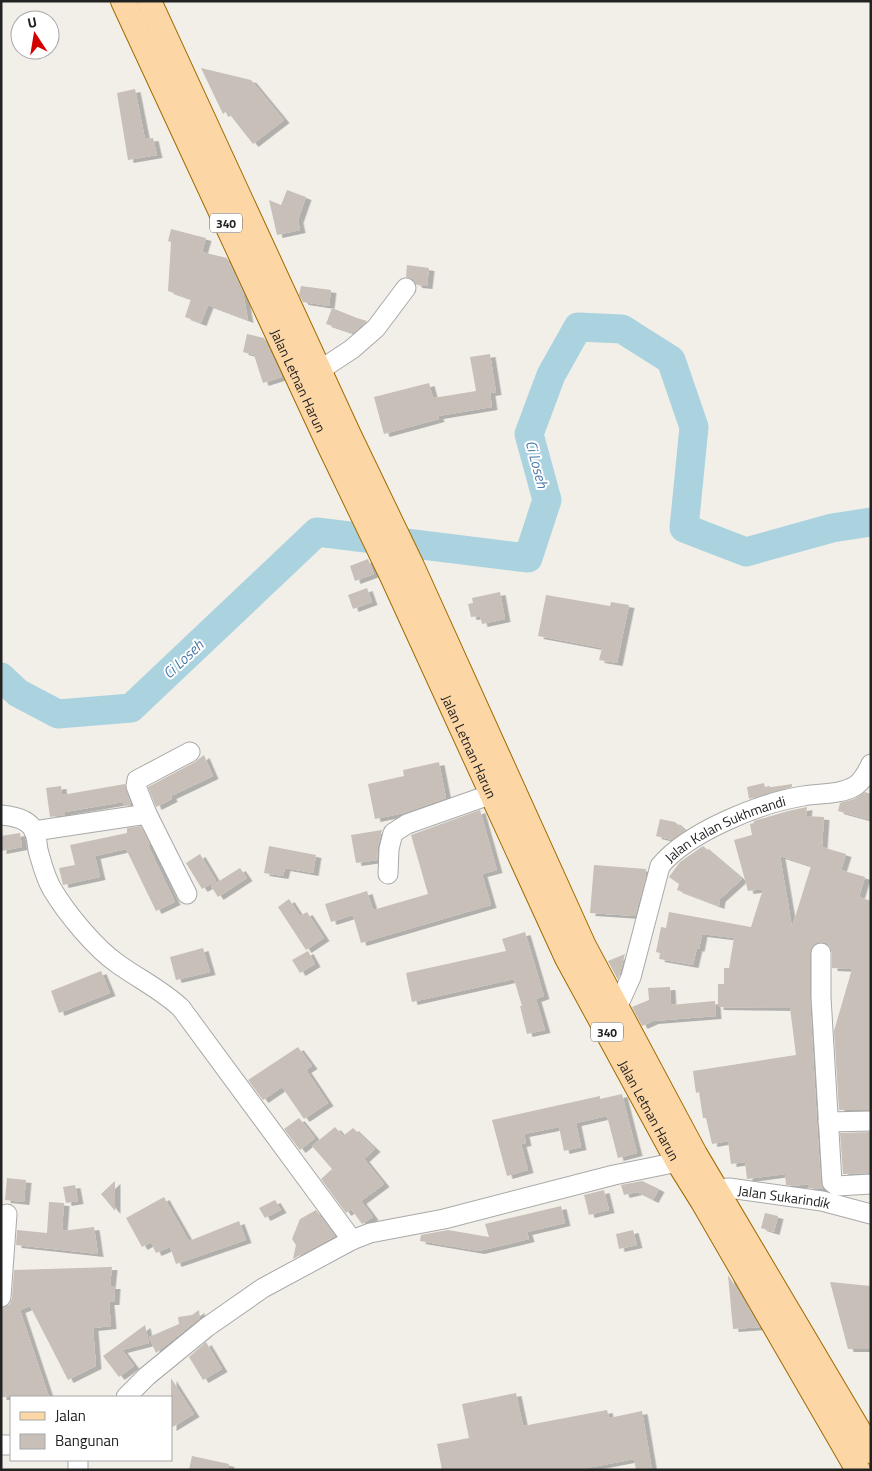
<svg xmlns="http://www.w3.org/2000/svg" width="872" height="1471" viewBox="0 0 872 1471" font-family="'Titillium Web',sans-serif">
<style>
.lines{fill:none;stroke-linecap:round;stroke-linejoin:round}
.river{stroke:#aad3df;stroke-width:29}
.building{fill:#c7bfb8;fill-rule:evenodd;filter:url(#shadow)}
.minor-casing{stroke:#a9a9a9;stroke-width:21}
.major-casing{stroke:#a06b00;stroke-width:26}
.minor{stroke:#fff;stroke-width:19}
.major{stroke:#fcd6a4;stroke-width:24}
.labels{text-anchor:middle;dominant-baseline:central;stroke-width:4;stroke-linejoin:round;paint-order:stroke}
.shield{fill:#fff;stroke:#646464;stroke-width:1}
.shield-label{font-size:12px;font-weight:bold;fill:#222}
.street-label{font-size:14px;fill:#222;stroke:#fff}
.water-label{font-size:15px;font-style:italic;fill:#4a7aab;stroke:#fff}
</style>
<defs>
<filter id="shadow"><feDropShadow dx="5.5" dy="3" stdDeviation="0" flood-color="#0004"/></filter>
</defs>
<rect width="100%" height="100%" fill="#f2efe9"/>
<g class="lines">
<path class="river" d="M1 677 18 693 58 714 131 708 317 532 528 558 547 500 529 434 551 375 578 327 622 329 671 360 694 427 684 528 746 552 832 528 871 522"/>
</g>
<g class="building">
<path d="M201 68 251 80 284 120 253 144 227 111 223 114Z"/>
<path d="M135 89 145 139 153 138 157 155 128 160 117 93Z"/>
<path d="M287 190 306 197 298 220 300 230 277 235 269 200 281 205Z"/>
<path d="M171 229 206 238 202 252 227 258 243 292 248 320 208 305 201 323 185 317 191 299 168 291 171 242 168 241Z"/>
<path d="M407 265 429 268 427 286 417 285 412 279 406 277Z"/>
<path d="M301 286 331 290 329 306 303 302 299 295Z"/>
<path d="M332 308 357 318 367 321 353 333 326 324Z"/>
<path d="M247 334 264 338 282 377 263 383 254 355 243 352Z"/>
<path d="M490 354 496 392 490 393 492 407 438 416 439 419 384 434 374 397 429 383 433 398 476 391 470 357Z"/>
<path d="M368 559 374 574 355 581 350 566Z"/>
<path d="M367 588 372 602 353 609 348 595Z"/>
<path d="M500 592 505 619 482 624 480 616 471 617 468 604 473 603 472 598Z"/>
<path d="M546 595 610 606 611 602 629 605 617 663 599 660 602 648 538 636Z"/>
<path d="M204 755 213 776 171 796 172 799 156 807 148 787 195 762Z"/>
<path d="M439 762 446 798 404 813 375 819 368 784 404 776 403 770Z"/>
<path d="M764 783 765 788 792 784V787L749 799 747 787Z"/>
<path d="M125 784 131 805 123 806V802L65 812V815L50 817 46 788 61 786 62 795Z"/>
<path d="M865 792 871 794V820L838 811 840 803 854 799Z"/>
<path d="M807 807 806 816 824 817 822 847 846 854 841 870 865 877 859 897 871 901V1110H839L834 1031 852 969 832 968V953L830 947 826 943 821 942 815 944 812 947 810 953V998L817 1123 821 1183 823 1189H820L808 1188V1184L794 1186 786 1185 785 1174 747 1179 745 1162 731 1164 728 1141 712 1144 706 1118H703L699 1092 696 1093 693 1071 796 1055 790 1008 718 1007V984H724V968H729L734 938 702 934 699 949 697 948 693 965 659 959 660 953 656 952 661 927 666 928 669 912 751 927 763 889 748 891 734 840 752 835 750 824 754 823V821L788 811ZM780 856 811 866 792 927Z"/>
<path d="M480 810 497 870 482 874 491 905 361 943 353 915 331 922 325 904 367 891 373 910 428 894 411 835Z"/>
<path d="M660 819 675 822 685 831 672 840 656 836Z"/>
<path d="M141 826 150 845H148L175 902 156 911 126 849 95 856 100 877 63 885 59 868 75 865 70 845 127 833V828Z"/>
<path d="M382 830 378 846 377 860 356 863 351 835Z"/>
<path d="M20 833 22 847 1 851V836Z"/>
<path d="M269 846 316 855 313 873 285 868 283 876 264 873Z"/>
<path d="M703 846 742 879 720 899 719 906 677 890 679 884 669 877 680 862Z"/>
<path d="M200 854 216 881 202 889 186 863Z"/>
<path d="M594 865 646 869 645 880 635 916 590 913Z"/>
<path d="M240 868 247 878 218 897 211 886Z"/>
<path d="M289 899 300 916 307 912 324 938 306 950 278 907Z"/>
<path d="M525 932 544 996 536 999 545 1030 527 1034 520 1006H522L514 979 412 1002 406 973 506 951 502 939Z"/>
<path d="M203 948 210 972 176 980 170 957Z"/>
<path d="M308 951 315 964 300 973 292 960Z"/>
<path d="M625 954 620 973 618 980 608 961Z"/>
<path d="M101 971 110 993 59 1013 51 991Z"/>
<path d="M670 987 671 1005 715 1001 716 1016 653 1021 642 1026 632 1007 649 1000 648 988Z"/>
<path d="M298 1047 312 1066 306 1070 328 1103 304 1119 282 1087 263 1100 248 1080Z"/>
<path d="M622 1094 637 1153 618 1158 607 1116 576 1123 581 1147 564 1151 559 1127 524 1134 526 1143 521 1144 528 1170 507 1176 492 1120 600 1096V1099Z"/>
<path d="M299 1118 315 1138 300 1150 284 1129Z"/>
<path d="M335 1127 343 1136 353 1128 375 1149 364 1159 384 1184 361 1201 373 1217 362 1224 351 1209 346 1213 321 1179 332 1169 312 1146Z"/>
<path d="M871 1132V1173L843 1174 840 1133Z"/>
<path d="M7 1178 26 1180 24 1202 5 1200Z"/>
<path d="M115 1181V1211L101 1194Z"/>
<path d="M642 1181 659 1189 653 1200 637 1192 624 1195 621 1185Z"/>
<path d="M75 1185 78 1201 66 1203 63 1187Z"/>
<path d="M604 1190 609 1210 589 1215 584 1195Z"/>
<path d="M164 1197 189 1241 239 1221 246 1240 176 1264 170 1247 156 1253 151 1242 142 1247 126 1218Z"/>
<path d="M275 1200 281 1210 265 1218 259 1208Z"/>
<path d="M49 1202 64 1203 62 1231 94 1227 98 1254 16 1245 17 1230 47 1233Z"/>
<path d="M561 1206 565 1223 527 1232 529 1239 517 1242 479 1251 420 1241 421 1235 448 1230 489 1237 485 1224Z"/>
<path d="M316 1210 335 1236 293 1259 296 1245 292 1239 300 1219Z"/>
<path d="M765 1213 778 1216 774 1232 761 1228Z"/>
<path d="M633 1230 637 1245 619 1249 616 1234Z"/>
<path d="M112 1267 110 1286H115L114 1302H109L111 1326 93 1328 96 1366 68 1380 30 1306 20 1310 49 1397H1V1308L10 1304 12 1298 14 1270Z"/>
<path d="M728 1275 737 1289 760 1327 733 1329Z"/>
<path d="M830 1282 871 1286V1349H848Z"/>
<path d="M199 1310 200 1318 156 1353 149 1337 179 1324 178 1317 192 1315Z"/>
<path d="M145 1325 149 1343 122 1350 134 1366 119 1377 103 1356Z"/>
<path d="M206 1342 222 1369 203 1380 189 1357Z"/>
<path d="M171 1378 194 1414 171 1428Z"/>
<path d="M516 1393 523 1426 607 1410 609 1418 642 1411 652 1470H636L634 1459 577 1470H442L437 1444 469 1438 462 1404Z"/>
<path d="M192 1456 229 1464 228 1470H189Z"/>
</g>
<g class="lines">
<defs>
<g id="minor">
<path d="M308 378 352 349 376 328 406 288"/>
<path d="M147 814 136 786 137 780 190 752"/>
<path d="M1 815C13 816 29 819 34 831 37 837 37 844 38 850 42 864 45 877 52 889 67 914 95 948 118 964 139 979 162 990 181 1008L352 1240"/>
<path d="M34 831 147 814 187 894"/>
<path d="M388 874 389 849 393 833 407 824 492 794"/>
<path d="M821 953V997L832 1182 837 1186 871 1184"/>
<path id="s1" d="M617 1008 631 977 660 866C688 832 760 803 803 796 820 793 840 795 855 786 863 781 867 772 871 764"/>
<path d="M828 1122 871 1121"/>
<path id="s2" d="M705 1190 729 1188 822 1201 871 1214"/>
<path d="M1 1297 7 1214"/>
<path d="M126 1397 147 1376 207 1327 263 1288 352 1240 370 1233 444 1219 614 1175 678 1162 689 1157"/>
<path d="M1 1445H11"/>
<path d="M78 1460V1470"/>
</g>
<g id="major">
<path id="s3" d="M123 1 329 445 392 576 567 958 678 1162 703 1202 858 1470"/>
<path d="M149 1 349 435 412 566 584 946 695 1154 871 1451"/>
</g>
</defs>
<use href="#minor" class="minor-casing"/>
<use href="#major" class="major-casing"/>
<use href="#minor" class="minor"/>
<use href="#major" class="major"/>
</g>
<g class="labels">
<g class="shield">
<rect x="210" y="213.5" width="32" height="19" rx="4"/>
<rect x="591" y="1022.5" width="32" height="19" rx="4"/>
</g>
<g class="shield-label">
<text x="226" y="223">340</text>
<text x="607" y="1032">340</text>
</g>
<g class="street-label">
<text stroke="none"><textPath href="#s3" startOffset="418">Jalan Letnan Harun</textPath></text>
<text stroke="none"><textPath href="#s3" startOffset="822">Jalan Letnan Harun</textPath></text>
<text stroke="none"><textPath href="#s1" startOffset="225">Jalan Kalan Sukhmandi</textPath></text>
<text stroke="none"><textPath href="#s3" startOffset="1228">Jalan Letnan Harun</textPath></text>
<text stroke="none"><textPath href="#s2" startOffset="80">Jalan Sukarindik</textPath></text>
</g>
<g class="water-label">
<text transform="translate(537 464) rotate(75)">Ci Loseh</text>
<text transform="translate(183 659) rotate(-43)">Ci Loseh</text>
</g>
</g>
<rect width="872" height="1471" fill="none" stroke="#222222" stroke-width="5"/>
<rect x="10" y="1396" width="162" height="65" fill="#ffffff" stroke="#a7a7a7"/>
<rect x="20" y="1412" width="25" height="8" fill="#fcd6a4" stroke="#a7a7a7"/>
<text x="55" y="1421" font-size="15" fill="#222222">Jalan</text>
<rect x="20" y="1434" width="25" height="15" fill="#c7bfb8" stroke="#a7a7a7"/>
<text x="55" y="1446" font-size="15" fill="#222222">Bangunan</text>
<g transform="translate(35 35) rotate(348)"><circle r="24" fill="#ffffff" stroke="#a7a7a7"/>
<path d="M0-4L9 19L0 12L-9 19Z" fill="#d40000"/>
<text y="-8" font-size="14" font-weight="bold" text-anchor="middle" fill="#222222">U</text>
</g>
</svg>
